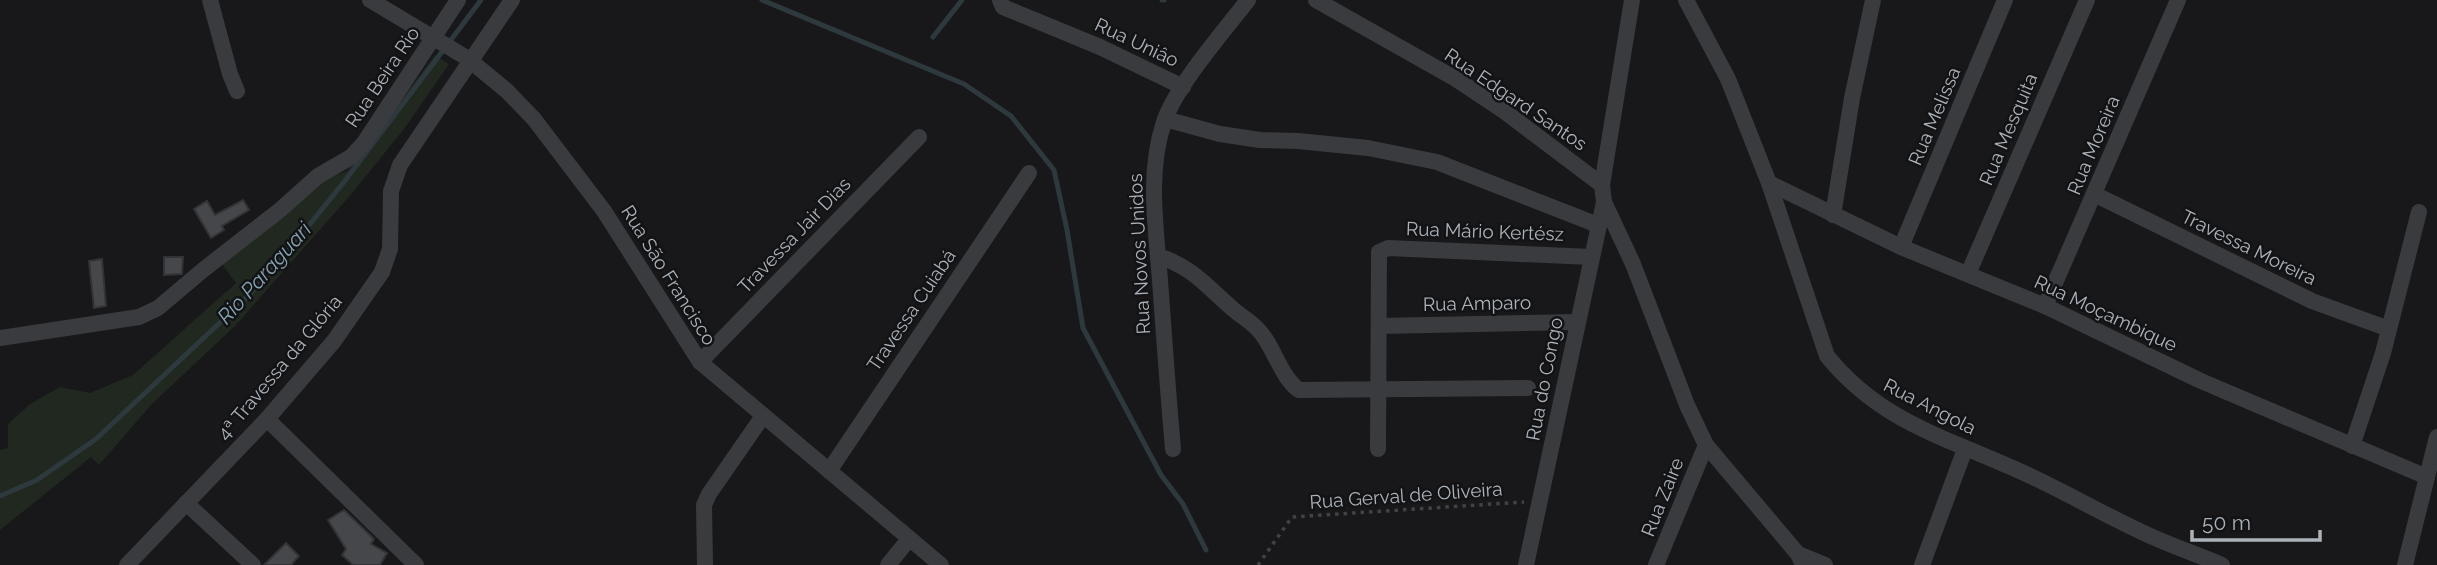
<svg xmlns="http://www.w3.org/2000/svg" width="2437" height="565" viewBox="0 0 2437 565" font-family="Raleway,sans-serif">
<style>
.green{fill:#202820}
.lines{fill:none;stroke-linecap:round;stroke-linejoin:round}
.stream{stroke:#2e393e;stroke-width:5}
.building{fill:#45474a;stroke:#323336;stroke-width:2}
.path{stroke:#3f4246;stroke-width:3.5;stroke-dasharray:3.5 5;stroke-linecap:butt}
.street{stroke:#393b3f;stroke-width:16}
.labels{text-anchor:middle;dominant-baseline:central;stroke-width:5;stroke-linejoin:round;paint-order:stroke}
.street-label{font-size:19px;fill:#abb2b9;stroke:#131315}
.water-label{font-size:21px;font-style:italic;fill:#84a4b2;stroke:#131315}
</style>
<rect width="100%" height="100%" fill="#18181a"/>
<path class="green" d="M435 55 449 64 404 129 353 192 236 325 151 405 99 465 91 457 0 530V450L8 448V424L30 404 60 387 90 393 133 375 236 283 221 263 321 180 347 171Z"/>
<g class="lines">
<g class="stream">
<path d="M762 0 964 84 1011 116 1054 170 1067 230 1083 328 1161 475 1183 504 1206 550"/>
<path d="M1162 0H1164"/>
<path d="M933 37 962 0"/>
<path d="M0 496 37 480 96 439 244 300 272 271 344 182 481 0"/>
</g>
</g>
<g class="building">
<path d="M243 200 249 210 222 226 224 230 211 238 194 209 207 201 215 215Z"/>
<path d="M164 257H183L182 274 164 275Z"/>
<path d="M102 259 106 306 94 308 89 261Z"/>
<path d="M344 510 374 539 371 544 387 553 380 565H353L342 555 346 549 328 520Z"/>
<path d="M286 543 299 556 291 565H264Z"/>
</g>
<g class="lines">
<path class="path" d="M1258 565 1292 517 1524 502"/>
<g class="street">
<path d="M210 0 230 74 237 91"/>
<path d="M370 0 467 58 507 91 534 119 604 211 700 362 941 565"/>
<path d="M1000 0 1003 7 1100 47 1183 87"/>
<path d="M1316 0 1456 79 1504 111 1602 185 1604 202 1526 565"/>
<path d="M1686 0 1728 79 1769 183 1827 356C1880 421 1942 436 2015 469 2059 488 2100 513 2144 533 2169 545 2196 554 2222 565"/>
<path d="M1165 119 1220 134 1260 140 1298 141 1368 148 1437 162 1598 225"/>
<path d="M1769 183 1901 247 2045 306 2201 381 2427 477"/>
<path d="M1602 185 1632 0"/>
<path d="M2094 194 2312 301 2389 329"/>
<path d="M1604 202 1633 264 1687 405 1706 445 1798 554 1803 565"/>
<path d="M1833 215 1852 98 1873 0"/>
<path d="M1901 247 2005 0"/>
<path d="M1158 256C1193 267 1207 287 1234 310 1245 319 1258 326 1266 340 1276 355 1284 380 1299 390L1528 388"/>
<path d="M1968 274 2087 0"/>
<path d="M2045 306 2178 0"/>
<path d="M1379 326 1577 322"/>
<path d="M0 338 139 317 158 308 203 270 280 210 318 176 351 157 364 143 458 0"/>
<path d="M700 362 919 137"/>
<path d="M267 419 416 565"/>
<path d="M2352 446 2383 353 2419 212"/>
<path d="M1173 449C1168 393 1164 336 1160 280 1156 228 1147 172 1164 122 1176 86 1224 31 1248 0"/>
<path d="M1378 449 1379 252 1388 248 1591 257"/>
<path d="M829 471 1029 173"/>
<path d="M186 503 253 565"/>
<path d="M1798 554 1825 565"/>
<path d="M127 565 267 419 334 341 382 272 390 249 391 191 400 165 512 0"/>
<path d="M705 565 704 505 709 494 763 416"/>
<path d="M888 565 909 539"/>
<path d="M1656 565 1706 445"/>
<path d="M1922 565 1965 449"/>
<path d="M2405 565 2437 437"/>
</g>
</g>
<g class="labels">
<g class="street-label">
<text transform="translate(1137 42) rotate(25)">Rua Uniâo</text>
<text transform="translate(382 77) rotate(-56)">Rua Beira Rio</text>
<text transform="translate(1516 99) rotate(34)">Rua Edgard Santos</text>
<text transform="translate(1934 116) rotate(-67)">Rua Melissa</text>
<text transform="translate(2008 129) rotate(-67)">Rua Mesquita</text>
<text transform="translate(2093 145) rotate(-67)">Rua Moreira</text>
<text transform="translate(1485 231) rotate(2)">Rua Mário Kertész</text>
<text transform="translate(794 235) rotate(-46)">Travessa Jair Dias</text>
<text transform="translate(2249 247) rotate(26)">Travessa Moreira</text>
<text transform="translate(1139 254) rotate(-93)">Rua Novos Unidos</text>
<text transform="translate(669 275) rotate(58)">Rua São Francisco</text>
<text transform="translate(1477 303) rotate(-1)">Rua Amparo</text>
<text transform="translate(911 310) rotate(-56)">Travessa Cuiabá</text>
<text transform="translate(2106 313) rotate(25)">Rua Moçambique</text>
<text transform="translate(279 367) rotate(-50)">4ª Travessa da Glória</text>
<text transform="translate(1544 379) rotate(-79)">Rua do Congo</text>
<text transform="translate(1930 406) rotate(27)">Rua Angola</text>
<text transform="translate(1406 495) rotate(-4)">Rua Gerval de Oliveira</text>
<text transform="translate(1662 497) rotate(-68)">Rua Zaire</text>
</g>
<g class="water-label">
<text transform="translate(264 273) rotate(-48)">Rio Paraguari</text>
</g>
</g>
<path d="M2192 530v10h128v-10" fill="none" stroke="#abb2b9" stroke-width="3.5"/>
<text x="2202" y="530" font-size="21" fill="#abb2b9" stroke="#131315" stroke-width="5" paint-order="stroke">50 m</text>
</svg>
